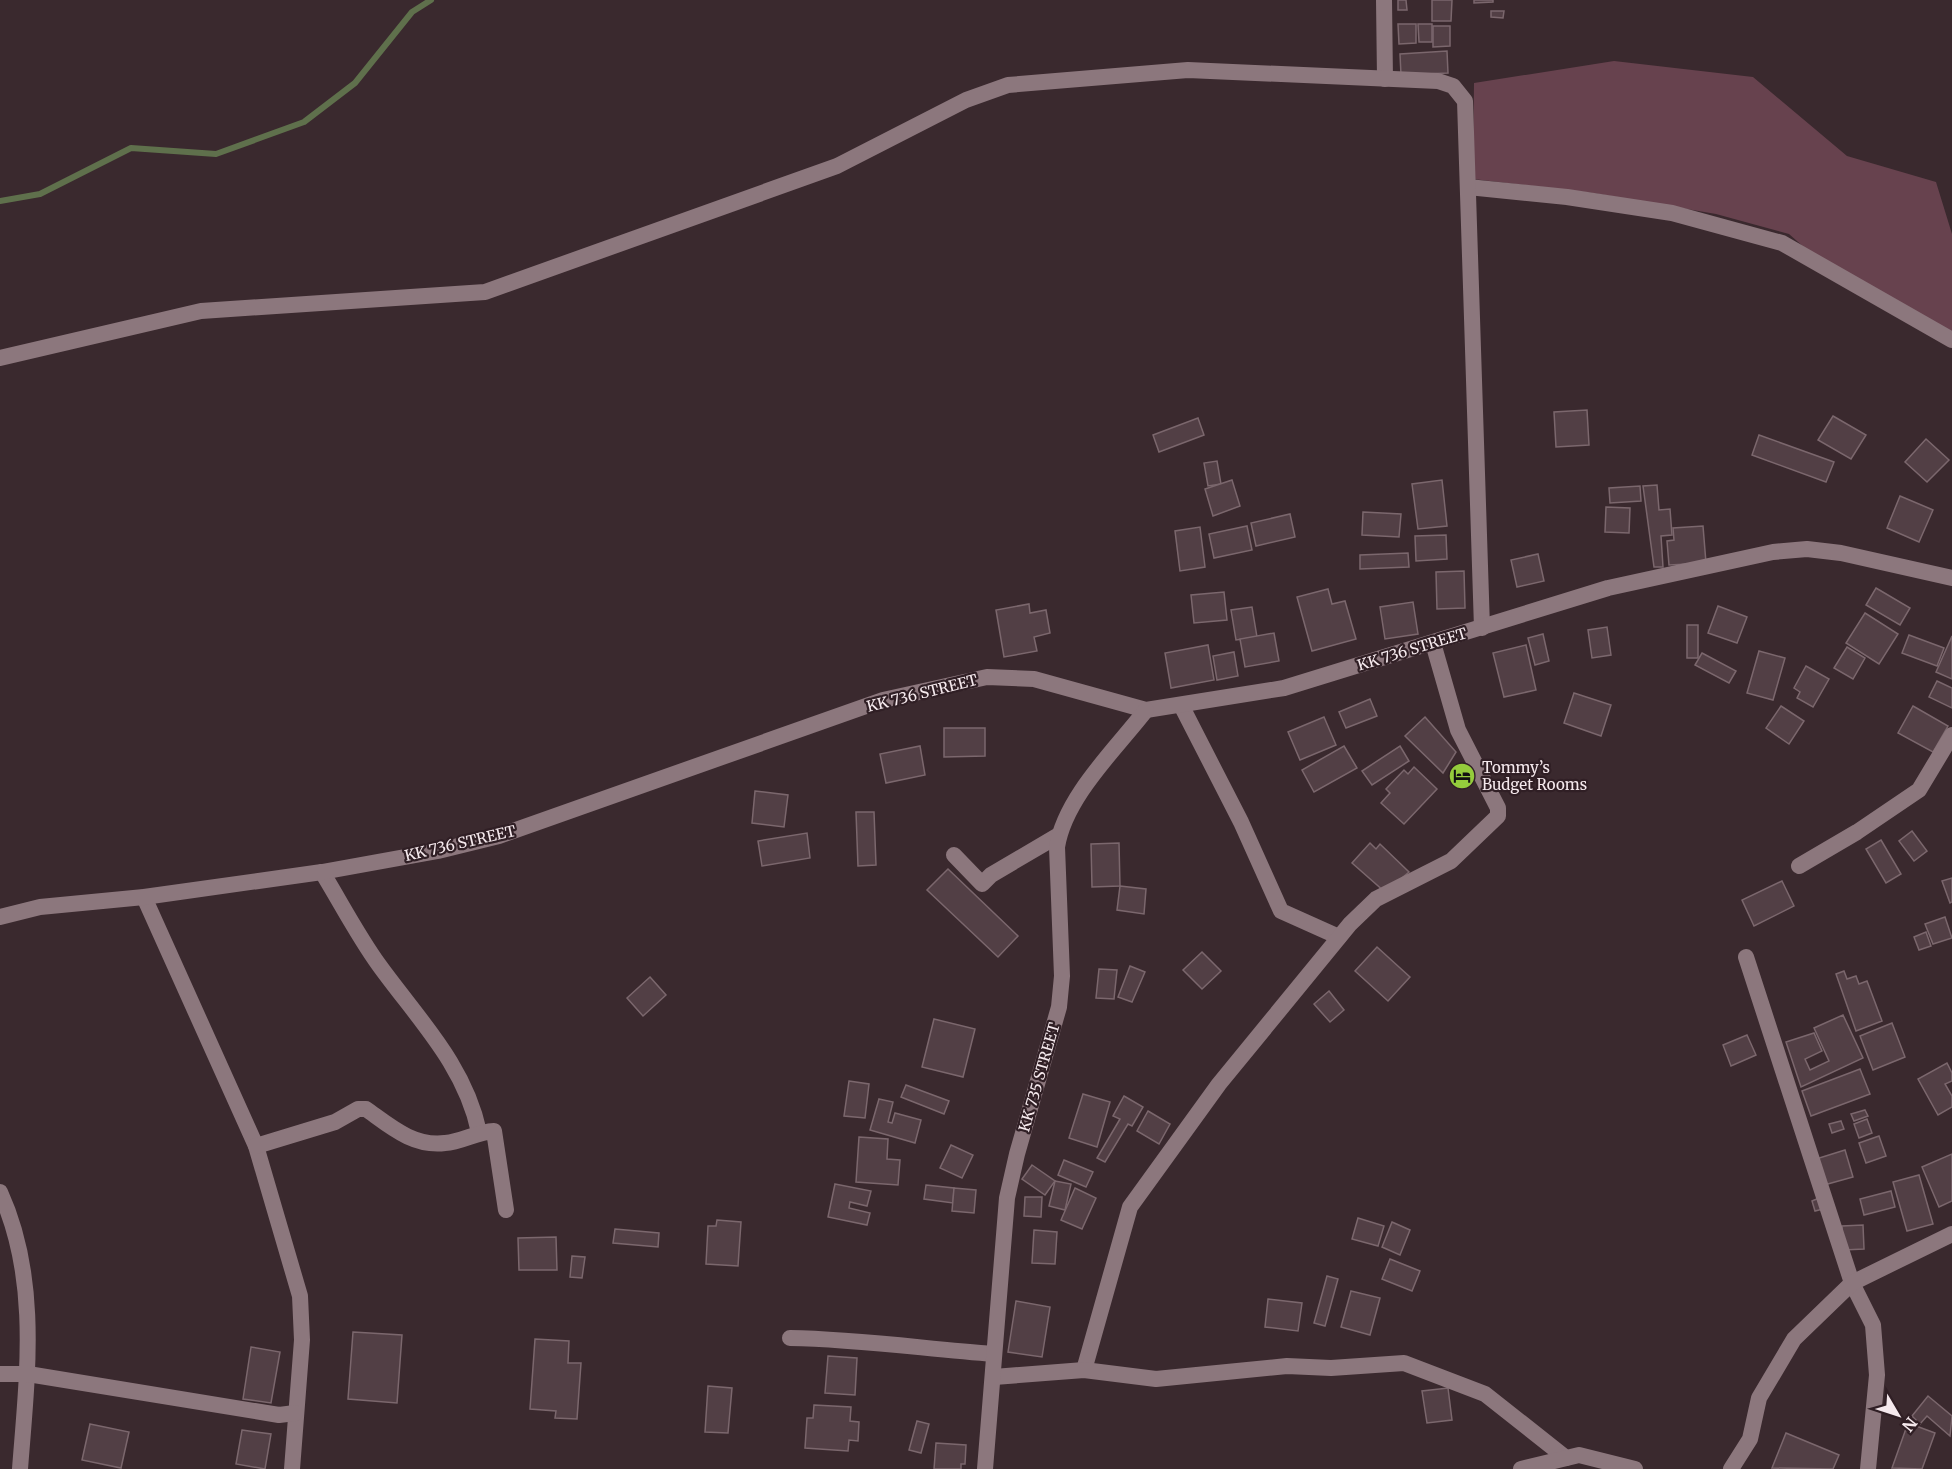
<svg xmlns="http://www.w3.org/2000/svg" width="1952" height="1469" viewBox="0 0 1952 1469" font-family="Merriweather,serif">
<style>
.green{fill:#67424e}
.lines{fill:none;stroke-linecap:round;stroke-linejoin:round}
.stream{stroke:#5f704c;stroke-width:6}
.building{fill:#523f45;stroke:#7b676d;stroke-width:1.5}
.minor{stroke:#8c777d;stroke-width:16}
.labels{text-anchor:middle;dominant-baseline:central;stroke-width:4.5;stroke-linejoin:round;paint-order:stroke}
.street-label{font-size:15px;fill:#f5e9ed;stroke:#301f25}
.poi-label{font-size:15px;fill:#f5e9ed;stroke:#301f25;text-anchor:start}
</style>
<rect width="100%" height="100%" fill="#3a292e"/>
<path class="green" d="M1614 61 1753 77 1847 156 1936 182 1952 234V333L1831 271 1789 234 1716 214 1593 193 1473 179 1474 83Z"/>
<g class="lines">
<path class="stream" d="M0 201 40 194 131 148 216 154 304 122 355 83 412 12 431 0"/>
</g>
<g class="building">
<path d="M1398 0H1406L1407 10H1398Z"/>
<path d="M1432 0H1452L1451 21H1432Z"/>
<path d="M1474 0H1493V2L1474 3Z"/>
<path d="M1491 11H1504L1503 18 1491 17Z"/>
<path d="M1398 24H1416V43L1399 44Z"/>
<path d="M1418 24H1432V42H1419Z"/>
<path d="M1433 26H1450V46L1433 47Z"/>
<path d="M1447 51 1448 73 1401 75 1400 54Z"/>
<path d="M1587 410 1589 445 1556 447 1554 412Z"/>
<path d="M1833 416 1866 435 1851 459 1818 440Z"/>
<path d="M1198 418 1204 435 1159 452 1153 435Z"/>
<path d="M1759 435 1834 462 1826 482 1752 455Z"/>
<path d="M1926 439 1949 460 1927 482 1905 462Z"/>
<path d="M1217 461 1221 484 1208 486 1204 463Z"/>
<path d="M1232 480 1240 506 1213 516 1205 489Z"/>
<path d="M1442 480 1447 526 1418 529 1412 484Z"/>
<path d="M1657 485 1659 510 1670 509 1672 535 1661 536 1663 567H1654L1643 486Z"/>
<path d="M1640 486 1641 501 1610 503 1609 488Z"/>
<path d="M1900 496 1933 510 1919 542 1887 528Z"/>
<path d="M1606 507 1630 508 1629 533 1605 532Z"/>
<path d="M1363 512 1401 514 1399 537 1362 535Z"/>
<path d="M1290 514 1295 537 1256 546 1251 523Z"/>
<path d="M1247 526 1252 550 1214 558 1209 534Z"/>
<path d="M1703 526 1706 563 1669 565 1667 541 1674 540 1673 528Z"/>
<path d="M1200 527 1205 567 1180 571 1175 531Z"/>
<path d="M1446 535 1447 559 1416 561 1415 536Z"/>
<path d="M1408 553 1409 567 1360 569V555Z"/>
<path d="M1538 554 1544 581 1517 587 1511 560Z"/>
<path d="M1464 571 1465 608 1437 609 1436 572Z"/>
<path d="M1876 588 1910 608 1900 625 1866 605Z"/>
<path d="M1328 589 1332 604 1345 601 1356 639 1312 651 1297 597Z"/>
<path d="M1224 592 1227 620 1194 623 1191 595Z"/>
<path d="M1413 602 1418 634 1385 639 1380 607Z"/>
<path d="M1029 604 1030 613 1046 610 1050 633 1034 637 1037 651 1004 657 996 610Z"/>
<path d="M1718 606 1747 617 1737 643 1708 633Z"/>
<path d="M1252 607 1257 637 1236 640 1231 610Z"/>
<path d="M1865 613 1898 634 1879 664 1846 643Z"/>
<rect x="1687" y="625" width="11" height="33"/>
<path d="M1607 627 1611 655 1592 658 1588 630Z"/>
<path d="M1274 633 1279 661 1245 667 1240 639Z"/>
<path d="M1543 634 1549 661 1535 665 1528 638Z"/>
<path d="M1909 635 1944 648 1937 666 1902 653Z"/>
<path d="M1952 636V679L1936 672Z"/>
<path d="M1208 645 1214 680 1171 688 1165 653Z"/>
<path d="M1526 645 1536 690 1504 697 1493 653Z"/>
<path d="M1847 647 1865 658 1853 679 1834 668Z"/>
<path d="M1759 651 1785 658 1773 700 1747 693Z"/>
<path d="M1234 652 1238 676 1217 680 1213 656Z"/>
<path d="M1702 653 1736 671 1729 683 1695 665Z"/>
<path d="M1806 666 1829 679 1813 707 1797 698 1800 692 1794 688Z"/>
<path d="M1937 681 1952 688V708L1929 697Z"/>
<path d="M1574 693 1611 705 1601 736 1564 723Z"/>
<path d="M1370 699 1377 716 1346 728 1339 712Z"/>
<path d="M1781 706 1804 721 1789 744 1766 728Z"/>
<path d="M1913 706 1948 726 1933 752 1898 733Z"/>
<path d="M1324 717 1336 745 1300 760 1288 732Z"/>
<path d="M1425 717 1456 752 1443 773 1405 736Z"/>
<path d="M944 728H985V756L944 757Z"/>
<path d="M920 746 925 775 886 783 880 754Z"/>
<path d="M1344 746 1357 768 1314 792 1302 770Z"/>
<path d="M1400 746 1409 761 1372 785 1362 771Z"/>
<path d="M1414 767 1437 789 1404 824 1381 803 1390 793 1386 789 1404 770 1408 774Z"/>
<path d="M755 791 788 795 784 827 752 823Z"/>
<path d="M856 812H874L876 865 858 866Z"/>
<path d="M1912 831 1927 851 1914 861 1899 841Z"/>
<path d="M807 833 810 858 762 866 758 841Z"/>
<path d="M1881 840 1901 874 1886 883 1866 849Z"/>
<path d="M1119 843 1120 886 1092 887 1091 844Z"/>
<path d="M1370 843 1376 849 1380 844 1409 872 1385 892 1352 863Z"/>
<path d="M948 869 1018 936 998 957 927 890Z"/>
<path d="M1952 878V902L1950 903 1942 881Z"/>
<path d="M1782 881 1794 906 1754 926 1742 900Z"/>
<path d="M1120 886 1146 889 1144 914 1117 910Z"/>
<path d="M1945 917 1952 938 1933 944 1925 924Z"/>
<path d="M1926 932 1931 946 1919 950 1914 937Z"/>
<path d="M1377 947 1410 977 1388 1001 1355 971Z"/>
<path d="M1202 952 1221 971 1202 989 1183 970Z"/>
<path d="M1130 966 1145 972 1132 1002 1118 997Z"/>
<path d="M1099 969 1117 970 1114 999 1096 998Z"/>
<path d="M1844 971 1847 979 1856 976 1859 984 1867 981 1882 1021 1856 1031 1836 974Z"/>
<path d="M650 977 666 995 643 1016 627 998Z"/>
<path d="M1329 991 1344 1010 1330 1022 1314 1004Z"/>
<path d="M1843 1015 1863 1058 1801 1087 1786 1042 1814 1033 1822 1051 1805 1059 1810 1070 1829 1061 1814 1028Z"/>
<path d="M934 1019 975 1029 963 1077 922 1067Z"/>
<path d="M1892 1023 1905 1057 1873 1070 1860 1036Z"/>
<path d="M1747 1035 1756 1055 1731 1066 1723 1045Z"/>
<path d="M1947 1063 1952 1073V1081L1945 1084 1952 1096V1107L1938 1115 1918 1079Z"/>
<path d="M1860 1069 1870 1094 1811 1116 1802 1091Z"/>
<path d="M849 1081 869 1084 865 1118 844 1116Z"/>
<path d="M906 1085 949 1101 944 1114 901 1097Z"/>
<path d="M1083 1094 1110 1102 1097 1147 1069 1138Z"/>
<path d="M1124 1096 1143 1107 1132 1126 1128 1124 1105 1162 1097 1158 1120 1119 1113 1116Z"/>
<path d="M879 1099 893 1102 888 1122 892 1123 895 1113 921 1120 915 1143 870 1130Z"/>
<path d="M1865 1110 1868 1116 1854 1121 1851 1114Z"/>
<path d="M1148 1111 1170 1124 1159 1144 1137 1131Z"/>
<path d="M1867 1119 1872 1133 1859 1138 1854 1124Z"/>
<path d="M1841 1121 1844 1129 1832 1133 1829 1124Z"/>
<path d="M1879 1136 1886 1156 1866 1163 1859 1143Z"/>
<path d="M859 1137 888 1139 887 1159 900 1160 898 1185 856 1182Z"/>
<path d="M951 1145 973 1155 962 1178 940 1168Z"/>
<path d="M1845 1150 1853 1177 1824 1185 1816 1159Z"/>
<path d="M1952 1154V1201L1939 1207 1922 1167Z"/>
<path d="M1064 1160 1093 1172 1086 1187 1058 1175Z"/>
<path d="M1032 1165 1055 1181 1045 1195 1022 1179Z"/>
<path d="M1919 1175 1933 1224 1907 1231 1893 1182Z"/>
<path d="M1055 1181 1071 1184 1065 1210 1049 1206Z"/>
<path d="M835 1184 871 1191 867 1206 850 1202 849 1208 870 1213 867 1225 828 1217Z"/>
<path d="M926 1185 954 1188 953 1203 924 1199Z"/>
<path d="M954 1188 976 1190 974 1213 952 1211Z"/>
<path d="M1075 1188 1096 1198 1082 1229 1061 1220Z"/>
<path d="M1891 1191 1895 1207 1864 1215 1860 1199Z"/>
<path d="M1025 1197H1042L1041 1217 1024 1216Z"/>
<path d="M1819 1198 1823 1209 1815 1211 1812 1201Z"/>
<path d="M1358 1218 1384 1226 1378 1246 1352 1239Z"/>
<path d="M717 1220 741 1222 738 1266 706 1264 708 1226H716Z"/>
<path d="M1392 1222 1410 1230 1400 1255 1382 1247Z"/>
<path d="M1863 1225 1864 1249 1843 1250 1842 1226Z"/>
<path d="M615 1229 659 1233 658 1247 613 1243Z"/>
<path d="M1034 1230 1057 1232 1055 1264 1032 1263Z"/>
<path d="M556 1237 557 1270H519L518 1238Z"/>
<path d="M572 1256 585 1257 582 1278 570 1277Z"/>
<path d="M1390 1259 1420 1271 1412 1291 1382 1279Z"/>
<path d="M1327 1276 1338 1279 1325 1326 1314 1323Z"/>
<path d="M1351 1291 1380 1298 1370 1335 1341 1327Z"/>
<path d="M1268 1299 1302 1303 1298 1331 1265 1327Z"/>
<path d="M1016 1301 1050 1307 1042 1357 1008 1352Z"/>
<path d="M353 1332 402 1335 397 1403 348 1399Z"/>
<path d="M535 1339 569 1341 568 1363H581L577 1419 555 1418 556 1411 530 1409Z"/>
<path d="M251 1347 280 1352 271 1403 243 1399Z"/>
<path d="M828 1356 857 1358 855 1395 825 1393Z"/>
<path d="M708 1386 732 1388 728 1433 705 1432Z"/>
<path d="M1448 1388 1452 1420 1427 1423 1422 1391Z"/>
<path d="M1928 1396 1952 1416 1950 1436 1927 1416 1920 1424 1912 1416Z"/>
<path d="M814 1405 851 1407 850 1421 859 1422 858 1441 849 1440 848 1451 805 1448 807 1418H813Z"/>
<path d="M917 1421 929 1424 921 1453 909 1450Z"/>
<path d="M1908 1423 1935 1433 1922 1469 1892 1468Z"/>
<path d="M90 1424 129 1432 121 1468 82 1460Z"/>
<path d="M242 1430 271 1434 265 1469 236 1464Z"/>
<path d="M1786 1433 1839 1455 1833 1469 1772 1468Z"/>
<path d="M936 1443 966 1445 965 1464H961V1469H934Z"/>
</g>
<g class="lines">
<g class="minor">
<path d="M1384 0 1385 79"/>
<path d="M1468 187 1567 197 1672 213 1782 243 1952 340"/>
<path d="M0 358 201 311 485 292 837 166 966 100 1008 85 1188 70 1438 81 1453 86 1465 101 1482 628"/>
<path d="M1181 705 1241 822 1281 911 1339 937"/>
<path d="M954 855 982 884 991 875 1059 835"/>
<path d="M1799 866 1857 832 1919 790 1952 735"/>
<path d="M322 872C341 903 358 936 379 965 418 1019 465 1065 479 1132"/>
<path d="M144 897 256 1146 300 1296 302 1340 292 1469"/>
<path d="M0 917 40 907 144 897 322 872 438 851 499 836 883 700 987 677 1034 679 1146 710 1284 688 1608 588 1773 552 1807 549 1841 553 1952 578"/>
<path d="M1746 957 1852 1283 1873 1325 1877 1375 1868 1469"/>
<path d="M256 1146 335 1122 358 1109H366C390 1126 413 1147 445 1143 462 1142 476 1132 494 1131L506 1210"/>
<path d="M0 1192C40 1279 27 1377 20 1469"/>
<path d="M790 1338C858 1339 926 1349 994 1354"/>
<path d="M1084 1370 1130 1207 1219 1084 1350 924 1376 899 1451 861 1498 816V808L1458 730 1433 643"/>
<path d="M0 1374H28L279 1415 295 1413"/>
<path d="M994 1377 1084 1370 1156 1379 1287 1366 1331 1368 1404 1363 1485 1394 1566 1458"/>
<path d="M985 1469 1007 1198 1017 1154 1059 1007 1062 976 1057 847C1065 797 1115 750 1146 710"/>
<path d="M1521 1469 1579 1455 1635 1469"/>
<path d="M1731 1469 1750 1439 1759 1398 1794 1339 1852 1283 1952 1234"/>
</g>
</g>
<defs>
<symbol id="hotel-disc" viewBox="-11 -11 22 22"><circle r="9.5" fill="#94cc3c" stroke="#301f25"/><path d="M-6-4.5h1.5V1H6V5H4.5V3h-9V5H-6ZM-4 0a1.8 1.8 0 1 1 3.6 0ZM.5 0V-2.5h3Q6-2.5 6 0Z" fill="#111"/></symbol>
</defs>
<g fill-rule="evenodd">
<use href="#hotel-disc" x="1447" y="761" width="30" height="30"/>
</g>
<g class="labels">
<g class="street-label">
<text transform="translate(1412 649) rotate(-17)">KK 736 STREET</text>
<text transform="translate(922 693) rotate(-14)">KK 736 STREET</text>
<text transform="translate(460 843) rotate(-13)">KK 736 STREET</text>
<text transform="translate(1039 1077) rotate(-74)">KK 735 STREET</text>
</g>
<g class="poi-label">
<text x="1482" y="767">Tommy’s<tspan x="1482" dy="17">Budget Rooms</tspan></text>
</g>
</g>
<g transform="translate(1898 1415) rotate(129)" stroke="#301f25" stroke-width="4.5" paint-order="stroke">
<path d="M0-4.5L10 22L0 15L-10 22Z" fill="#f5e9ed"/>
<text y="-9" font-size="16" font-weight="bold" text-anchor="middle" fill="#f5e9ed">N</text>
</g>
</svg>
